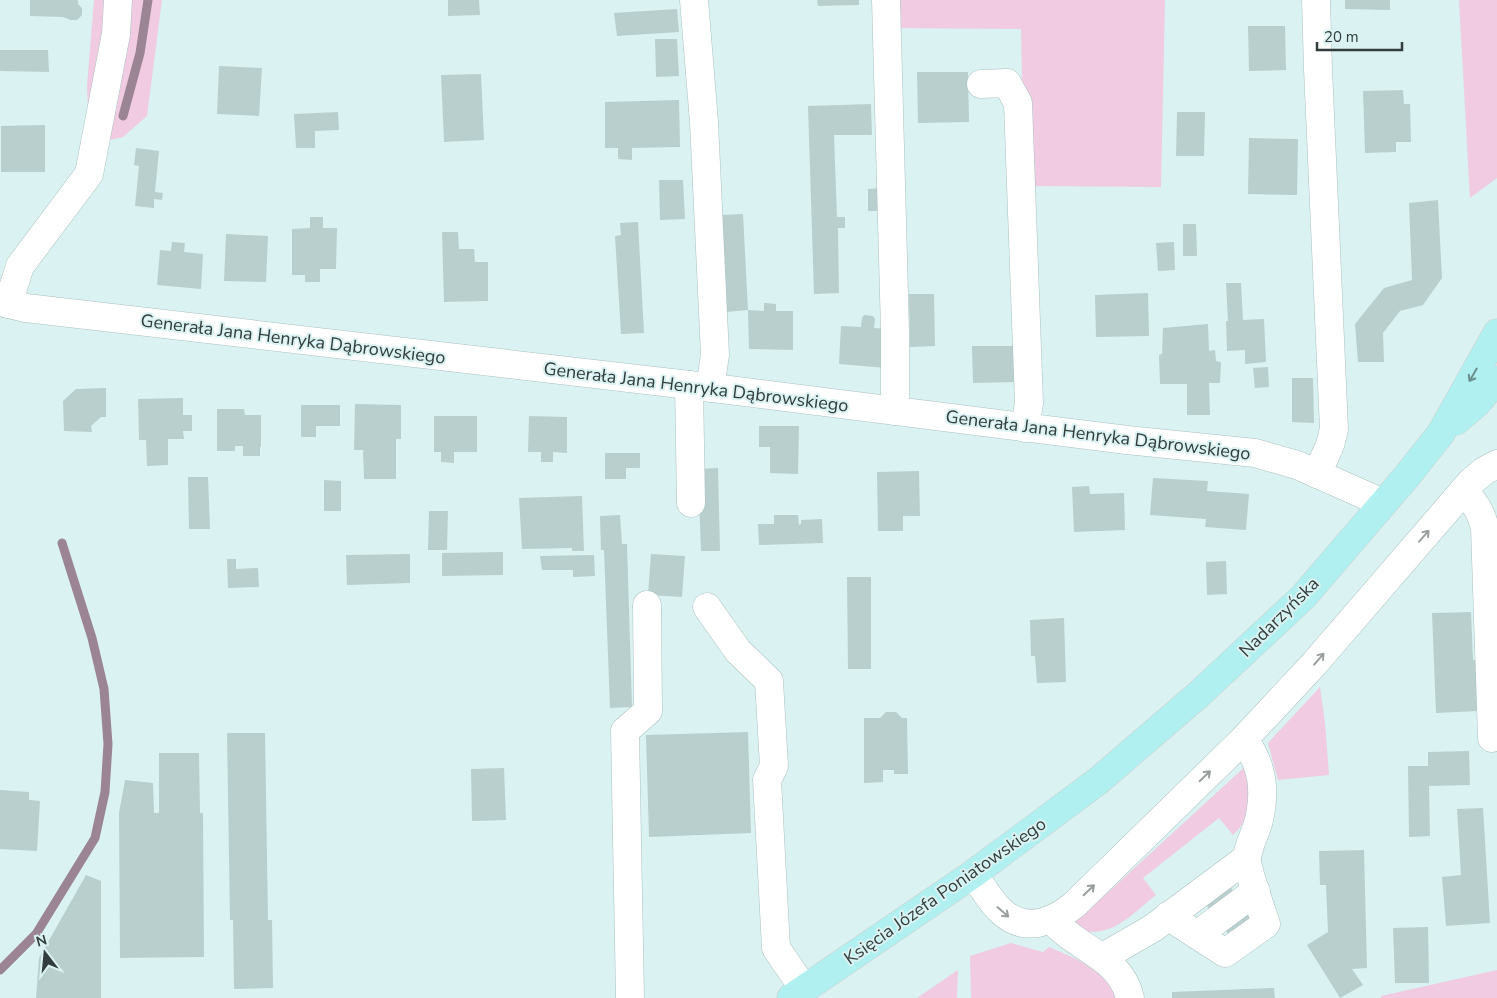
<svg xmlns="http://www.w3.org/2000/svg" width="1497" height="998" viewBox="0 0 1497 998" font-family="'Nunito Sans',sans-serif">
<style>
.green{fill:#f0cbe2}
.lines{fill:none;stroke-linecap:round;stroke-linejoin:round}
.stream{stroke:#9b8494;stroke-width:9}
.building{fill:#b8cfce}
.minor-casing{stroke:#aac1c0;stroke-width:29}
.major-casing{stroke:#ced0d0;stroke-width:29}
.minor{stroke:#fff;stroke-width:28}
.major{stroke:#b0f0f0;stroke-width:28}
.oneway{stroke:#6b8e8e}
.oneway2{stroke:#999e9e}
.labels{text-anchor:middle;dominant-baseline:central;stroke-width:4;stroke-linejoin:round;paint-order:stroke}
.street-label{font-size:18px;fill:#333d3d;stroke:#daf2f1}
</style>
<rect width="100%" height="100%" fill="#daf2f1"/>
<g class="green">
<path d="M94 0H162L147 116 123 137 105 141 89 129 87 86Z"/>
<path d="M894 0H1165L1161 187 1024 186 1021 29 894 28Z"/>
<path d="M1459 0H1497V178L1470 198Z"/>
<path d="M1320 687 1325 723 1329 775 1278 780 1268 743Z"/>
<path d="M1249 763 1250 770C1249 795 1253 817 1233 835L1219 818 1143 878 1156 895C1126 919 1110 941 1069 928Z"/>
<path d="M1011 943 1043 952 1049 947C1077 959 1103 969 1117 998H971L970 956Z"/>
<path d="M958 970 957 998H917Z"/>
<path d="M1497 970V998H1381V996Z"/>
</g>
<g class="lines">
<g class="stream">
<path d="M123 116 140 53 148 0"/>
<path d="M0 970 36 934 95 838 105 792 108 744 104 689 92 638 62 543"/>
</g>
</g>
<g class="building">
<path d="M30 0H78V4L82 8V15L77 20H71L63 17 30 16Z"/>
<path d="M448 0H479L480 15 448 16Z"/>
<path d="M817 0H859V5L818 6Z"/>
<path d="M1345 0H1390V10L1345 9Z"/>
<path d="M677 9 679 32 617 36 614 13Z"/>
<path d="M1248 26H1285L1286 70 1249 71Z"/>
<path d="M655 39H677L679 76 656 77Z"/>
<path d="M0 50H48L49 72 0 71Z"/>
<path d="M219 66 262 68 259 116 217 114Z"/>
<path d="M917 72H968L969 122 918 123Z"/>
<path d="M481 74 484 140 444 142 441 75Z"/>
<path d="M1403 90 1404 104H1410L1411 142H1396V152L1365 153 1363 91Z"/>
<path d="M679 100 680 147 632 148V160L618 159V148H605V102Z"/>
<path d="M871 104 872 135H834L837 217H845V228H838L839 293 814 294 808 106Z"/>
<path d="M338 112 339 130 315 131V148H296L294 114Z"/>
<path d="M1177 112H1205L1204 156H1176Z"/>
<path d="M45 125V172H1V126Z"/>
<path d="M1249 138 1298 139 1297 195 1248 194Z"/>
<path d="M136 148 159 151 155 192 163 193 162 200 154 199V208L135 206 139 166 134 165Z"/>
<path d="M659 180H683L685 219 660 220Z"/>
<path d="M882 188V211H868V189Z"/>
<path d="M1438 200 1442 278 1423 305 1400 311 1383 333 1384 362H1358L1355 324 1384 288 1412 280 1409 203Z"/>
<path d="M743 214 748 310 764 311V303L776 304V311H793V350L749 349 748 310 726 312 722 215Z"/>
<path d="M310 217H323V228H337L336 269H320V282H305V275H292V229L310 228Z"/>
<path d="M638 222 644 333 621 334 615 236 621 235 620 223Z"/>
<path d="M1183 224H1196L1197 256H1183Z"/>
<path d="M442 232H458L459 249H474L475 262H488V301L444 302Z"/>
<path d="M226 234 268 236 266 282 224 281Z"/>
<path d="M172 242 185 243 184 252 203 254 201 289 157 285 160 250 171 251Z"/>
<path d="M1174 242 1175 270 1158 271 1156 243Z"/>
<path d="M1226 283H1241L1243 320 1264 319 1266 362 1245 364V350L1227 351 1226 321H1228Z"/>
<path d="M1148 293 1149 336 1096 337 1095 295Z"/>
<path d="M909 294H934L935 346 910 347Z"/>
<path d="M864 315 873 316 875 319 874 328 888 329 887 368 839 364 841 326 861 327 862 318Z"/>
<path d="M1208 324 1209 351 1215 350 1216 361 1221 362 1220 383H1209L1210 415H1187V384H1160L1159 355 1162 354 1163 328Z"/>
<path d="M972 346H1017L1018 382 973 383Z"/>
<path d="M1268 367 1269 387 1255 388 1253 368Z"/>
<path d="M1292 378H1313L1314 423 1292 422Z"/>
<path d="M106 388V417H101L91 426 92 432 64 431 63 401 76 389Z"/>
<path d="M183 398V415H192V431H183L184 439H168V465L147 466 146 440H139L138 399Z"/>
<path d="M355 404 401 405V439H396V479H364L363 450H354Z"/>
<path d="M301 405H340V426H316V437H301Z"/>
<path d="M217 409H244L245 415H261V447H260V456H243V446H235V451H217Z"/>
<path d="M434 416H477V452H454V463L441 462V452H434Z"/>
<path d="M529 416 567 417V453L553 452V462H541V452H528Z"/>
<path d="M759 426H799L798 474 770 473V447H759Z"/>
<path d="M605 453H640V468H626V479H605Z"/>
<path d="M718 468 720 551H701L698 469Z"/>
<path d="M919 471 920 516H903V531H878L877 472Z"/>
<path d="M188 477H208L210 529H189Z"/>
<path d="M1153 478 1208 481 1207 491 1249 494 1246 530 1205 527 1206 519 1150 515Z"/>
<path d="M324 480 341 481V511H324Z"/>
<path d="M1089 486 1090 494 1124 493 1125 530 1074 532 1072 487Z"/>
<path d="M582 496 584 551H572V548L522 549 519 498Z"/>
<path d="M429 511H448L447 550H428Z"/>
<path d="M620 515 622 544H627L632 707 610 708 604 550H601L600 516Z"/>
<path d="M774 515H798L799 525 801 524V520L822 519 823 543 759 545 758 524H774Z"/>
<path d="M503 552V575L442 576V553Z"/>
<path d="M410 554V583L347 585 346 555Z"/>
<path d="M651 554 685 556 682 597 648 595Z"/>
<path d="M594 555 595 576 573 577V570H542L540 556Z"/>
<path d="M227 559H236V569L258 568 259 587 228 588Z"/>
<path d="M1226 561 1227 594 1207 595 1206 562Z"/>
<path d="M847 577H871V669H848Z"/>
<path d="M1471 612 1473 660H1476L1478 711 1436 713 1432 613Z"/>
<path d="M1064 618 1066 682 1037 683 1035 656H1031L1030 620Z"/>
<path d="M886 712H896L902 718H907L908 774H894V770H883V782L864 783V718H880Z"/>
<path d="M748 732 751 833 649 837 646 735Z"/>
<path d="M227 733H265L268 920H272L273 988 234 989 233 920H230Z"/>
<path d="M1469 751 1470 785 1429 786 1430 836 1409 837 1408 766H1428V752Z"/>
<path d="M159 753H199L200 813H203L204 957 120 958 119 813 125 780 153 783 154 813H159Z"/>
<path d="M504 768 506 820 472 821 471 769Z"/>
<path d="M0 790 29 792V800L40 801 37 851 0 849Z"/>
<path d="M1483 808 1490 923 1446 926 1442 877 1461 875 1457 809Z"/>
<path d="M1364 850 1367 968 1352 969 1363 985 1340 998 1307 945 1328 932 1326 885H1320L1319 851Z"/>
<path d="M86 875 101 881V998H36L39 958Z"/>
<path d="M1224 879 1256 920 1233 940 1200 897Z"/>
<path d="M1428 927 1429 983H1395L1393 928Z"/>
<path d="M1274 988 1275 998H1172V992Z"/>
</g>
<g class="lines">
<defs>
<g id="minor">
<path d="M694 0 704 122 715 355 710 388"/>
<path d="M886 0 895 331V411"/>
<path d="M1316 0 1318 69 1334 429 1330 445 1317 474"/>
<path d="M981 84 1007 83 1018 103 1029 403 1025 428"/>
<path d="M0 302 26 308 689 385 1127 440 1255 453 1297 465 1383 503"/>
<path d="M8 304 20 266 89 174 116 34 118 0"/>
<path d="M689 385 691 503"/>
<path d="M1463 491C1475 502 1481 512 1485 528L1492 738"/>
<path d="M707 607 738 651 769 681 774 766 767 780 776 948 804 989"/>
<path d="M973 874C982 886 990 901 1001 911 1024 933 1052 923 1074 905L1244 739 1314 664 1471 482 1484 471 1497 464"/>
<path d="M1168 916 1225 953 1266 924C1262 912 1246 866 1247 857 1249 844 1256 832 1259 820 1266 788 1262 765 1244 739"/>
<path d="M1052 920C1077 949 1121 957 1130 998"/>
<path d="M1197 935 1256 891"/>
<path d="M1103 957 1153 928 1247 858"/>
<path d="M630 998 625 731 648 711 647 605"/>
</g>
<g id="major">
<path d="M1456 421 1476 404 1497 380"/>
<path d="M791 998 973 874 1098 781 1198 695 1303 597 1407 476 1441 433 1497 333"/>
</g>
</defs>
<use href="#minor" class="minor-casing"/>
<use href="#major" class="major-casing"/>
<use href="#minor" class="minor"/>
<use href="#major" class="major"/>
</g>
<defs><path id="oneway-shaft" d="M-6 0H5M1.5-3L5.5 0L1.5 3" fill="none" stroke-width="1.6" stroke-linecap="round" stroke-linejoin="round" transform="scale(1.25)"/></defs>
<use class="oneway" href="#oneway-shaft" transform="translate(1473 375) rotate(120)"/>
<g class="oneway2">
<use href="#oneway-shaft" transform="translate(1424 536) rotate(-49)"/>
<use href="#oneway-shaft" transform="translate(1319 659) rotate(-49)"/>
<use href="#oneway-shaft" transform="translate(1205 776) rotate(-44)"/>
<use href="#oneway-shaft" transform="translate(1089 890) rotate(-44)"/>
<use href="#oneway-shaft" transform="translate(1003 912) rotate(41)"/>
</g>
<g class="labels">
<g class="street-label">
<text transform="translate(293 339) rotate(7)">Generała Jana Henryka Dąbrowskiego</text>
<text transform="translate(696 387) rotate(7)">Generała Jana Henryka Dąbrowskiego</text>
<text transform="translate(1098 435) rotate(7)">Generała Jana Henryka Dąbrowskiego</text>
<text transform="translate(1279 617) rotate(-45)">Nadarzyńska</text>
<text transform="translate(945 891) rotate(-35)">Księcia Józefa Poniatowskiego</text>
</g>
</g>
<g transform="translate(45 953) rotate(344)" stroke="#daf2f1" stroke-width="4" paint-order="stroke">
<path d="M0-4L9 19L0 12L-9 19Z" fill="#333d3d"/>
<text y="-8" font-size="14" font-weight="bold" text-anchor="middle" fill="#333d3d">N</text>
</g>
<path d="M1317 42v8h85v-8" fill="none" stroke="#333d3d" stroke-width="2.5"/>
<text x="1324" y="42" font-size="15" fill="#333d3d" stroke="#daf2f1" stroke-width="4" paint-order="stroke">20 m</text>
</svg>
